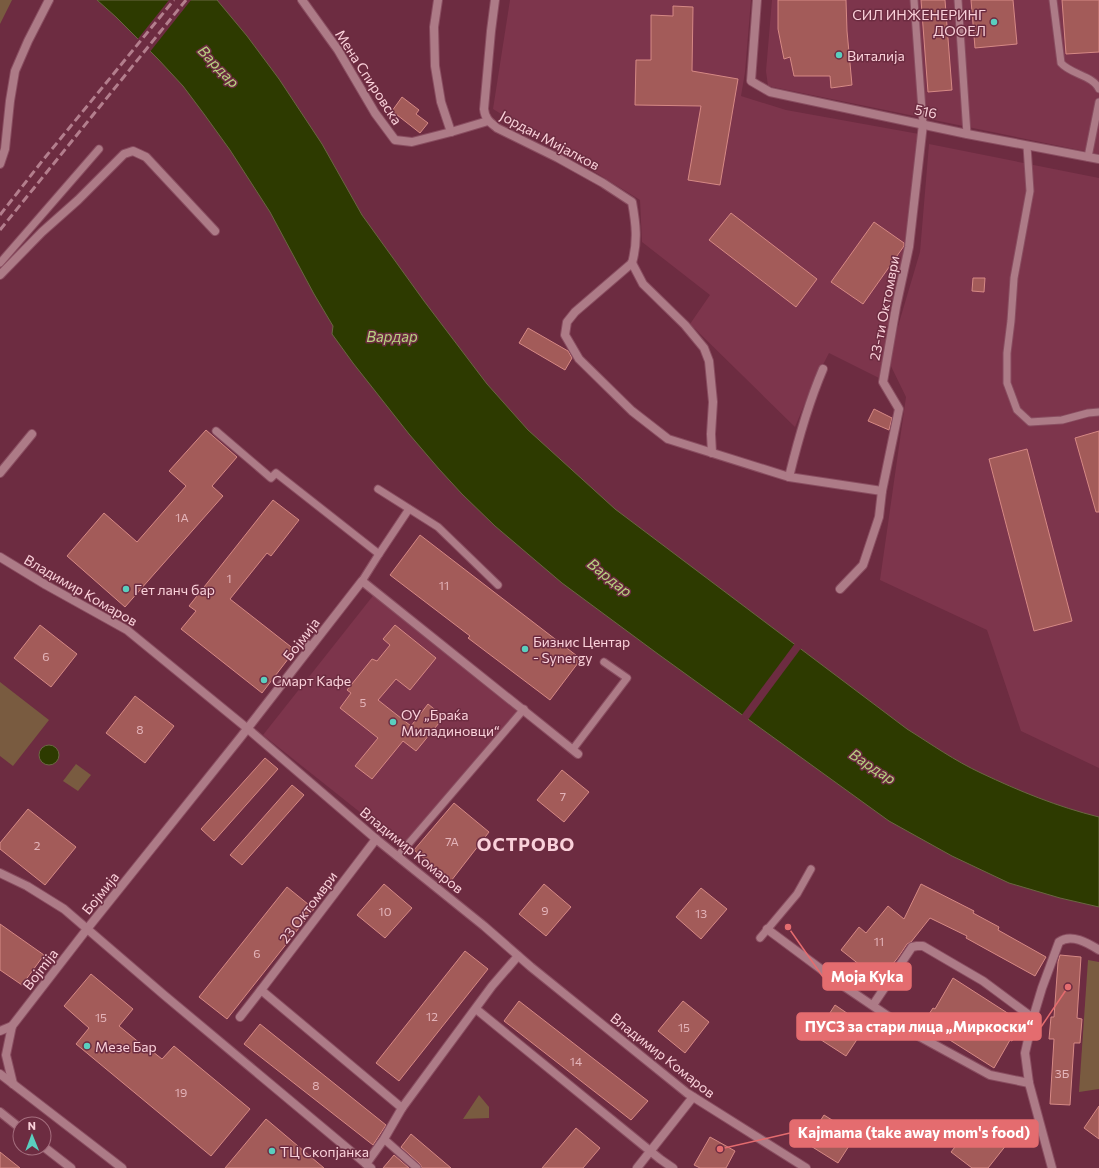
<svg xmlns="http://www.w3.org/2000/svg" width="1099" height="1168" viewBox="0 0 1099 1168" font-family="Commissioner,sans-serif">
<style>
.built{fill:#7d354c}
.green{fill:#795b40}
.water{fill:#2d3a00;stroke:#6a6741}
.pier{fill:#6d2c41}
.building{fill:#a35b59;stroke:#d68985}
.lines{fill:none;stroke-linecap:round;stroke-linejoin:round}
.service-casing{stroke:#894d60;stroke-width:9}
.minor-casing{stroke:#894d60;stroke-width:10}
.tertiary-casing{stroke:#894d60;stroke-width:10}
.service{stroke:#ad7b87;stroke-width:7}
.minor{stroke:#ad7b87;stroke-width:8}
.tertiary{stroke:#ad7b87;stroke-width:8}
.rail{stroke:#b37e8d;stroke-width:3;stroke-dasharray:8 4;stroke-linecap:butt}
.poi-dot{fill:#5acebe;stroke:#6d2c41;stroke-width:1.5}
.labels{text-anchor:middle;dominant-baseline:central;stroke-width:3;stroke-linejoin:round;paint-order:stroke}
.number-label{font-size:12px;fill:#e4b4ba}
.poi-label{font-size:14px;fill:#fad1da;stroke:#6d2c41;text-anchor:start}
.street-label{font-size:14px;fill:#fad1da;stroke:#6d2c41}
.water-label{font-size:15px;font-style:italic;fill:#b8d280;stroke:#6d2c41}
.district-label{font-size:18px;font-weight:bold;letter-spacing:1px;fill:#fad1da;stroke:#6d2c41}
.leader{fill:none;stroke:#e46c6f;stroke-width:1.5}
.callout-dot{fill:#e46c6f;stroke:#6d2c41;stroke-width:1.5}
.callout{fill:#e46c6f;stroke:#e46c6f;stroke-width:1.5}
.callout-label{font-size:15px;text-anchor:middle;font-weight:bold;fill:#fff}
</style>
<rect width="100%" height="100%" fill="#6d2c41"/>
<g class="built">
<path d="M510 0H751L745 72 741 96 786 110 919 134 906 245 879 378 829 353 812 386 795 427 690 324 710 295 642 242 640 200 493 109Z"/>
<path d="M772 0H1099V154L768 86 766 71Z"/>
<path d="M929 144 1099 178V768L1021 731 987 630 880 580 906 397 888 360 920 252Z"/>
<path d="M376 592 524 709 405 848 263 735Z"/>
</g>
<g class="green">
<path d="M0 0H12L0 24Z"/>
<path d="M0 682 49 720 13 766 0 756Z"/>
<path d="M76 764 91 775 78 791 63 781Z"/>
<path d="M1088 960 1099 962V1089L1079 1092Z"/>
<path d="M479 1095 489 1107V1118L463 1119Z"/>
</g>
<g class="water">
<path d="M97 0H217L247 36 279 79 322 144 362 215 424 301 487 384 528 430 615 509 907 729C931 744 955 761 981 773 1019 791 1058 807 1099 817V907L1060 898 1009 883 952 856 889 821 658 654 562 583 495 526 462 494 439 469 409 434 353 363 332 334 333 326 314 294 270 212 230 150 204 114 183 86 158 59 116 17Z"/>
<circle cx="49" cy="755" r="10"/>
</g>
<g class="pier">
<path d="M169 0H191L149 53 137 40Z"/>
<path d="M796 642 802 647 747 721 741 716Z"/>
</g>
<g class="building">
<path d="M778 0H846L847 31 852 85 831 88 830 76H794L790 57 784 59 778 29Z"/>
<path d="M921 0H945L952 90 928 92Z"/>
<path d="M971 0H1013L1017 44 975 48Z"/>
<path d="M1062 0H1099V52L1066 54Z"/>
<path d="M673 6 693 7 692 71 738 79 720 185 688 180 701 106 635 105 636 60H651V15L673 16Z"/>
<path d="M402 97 419 110 416 114 428 123 420 133 392 111Z"/>
<path d="M731 213 817 279 796 307 709 240Z"/>
<path d="M874 222 904 243V246L863 304 831 282Z"/>
<path d="M973 278H985L984 292 972 291Z"/>
<path d="M528 328 568 351 572 358 565 370 519 343Z"/>
<path d="M874 409 892 418 889 430 868 421Z"/>
<path d="M206 430 237 457 212 486 223 496 125 607 67 556 104 513 137 542 186 486 169 471Z"/>
<path d="M1099 431V512H1096L1075 438Z"/>
<path d="M1027 449 1072 621 1034 631 989 459Z"/>
<path d="M273 500 299 520 271 556 267 553 230 599 295 650 262 693 181 629 196 611 189 606Z"/>
<path d="M420 535 581 659 550 700 468 638 470 636 390 575Z"/>
<path d="M40 625 77 654 51 687 14 658Z"/>
<path d="M395 625 436 658 410 690 396 679 378 700 411 726 428 704 444 717 416 751 403 741 372 779 355 766 378 738 340 708 351 693 347 690 372 659 377 661 390 645 383 639Z"/>
<path d="M135 696 174 726 145 763 106 733Z"/>
<path d="M265 758 278 769 214 841 201 829Z"/>
<path d="M562 770 589 792 564 822 537 800Z"/>
<path d="M292 785 304 795 242 865 230 855Z"/>
<path d="M454 803 489 832 451 881 414 850Z"/>
<path d="M28 809 76 847 45 885 0 849V843Z"/>
<path d="M384 884 412 908 385 938 357 915Z"/>
<path d="M544 884 571 907 546 936 519 914Z"/>
<path d="M921 884 974 911 973 913 999 927 998 930 1046 957 1035 976 966 938 967 936 930 918 911 942 907 944 899 956 880 981 841 950 859 927 866 933 888 906 904 919Z"/>
<path d="M287 887 314 909 227 1019 199 997Z"/>
<path d="M701 888 727 909 701 939 676 917Z"/>
<path d="M0 924 44 955 22 985 0 970Z"/>
<path d="M465 951 488 969 399 1081 376 1063Z"/>
<path d="M1060 955 1081 957 1077 1018 1082 1019 1080 1043H1074L1070 1105 1050 1104 1054 1039H1049L1051 1017H1054L1058 962Z"/>
<path d="M91 974 133 1009 119 1026 147 1049 148 1048 162 1059 174 1046 250 1109 211 1156 76 1044 89 1028 64 1006Z"/>
<path d="M953 978 1023 1023 1012 1041 1010 1040 994 1068 923 1023 933 1008 935 1009Z"/>
<path d="M519 1001 648 1101 631 1120 504 1021Z"/>
<path d="M683 1001 709 1022 685 1053 658 1031Z"/>
<path d="M835 1005 866 1026 846 1056 815 1036Z"/>
<path d="M260 1024 386 1125 373 1145 244 1044Z"/>
<path d="M1099 1106V1139L1084 1128Z"/>
<path d="M824 1115 856 1135 838 1163 806 1143Z"/>
<path d="M266 1119 324 1168H225Z"/>
<path d="M976 1120 1007 1144 988 1168H972L951 1152Z"/>
<path d="M576 1128 600 1148 583 1168H542Z"/>
<path d="M411 1134 451 1168H422L420 1164 401 1147Z"/>
<path d="M710 1137 735 1151 726 1168H700L694 1165Z"/>
<path d="M0 1152 20 1168H0Z"/>
<path d="M394 1155 409 1168H383Z"/>
</g>
<g class="lines">
<defs>
<g id="service">
<path d="M914 0 923 124"/>
<path d="M958 0 967 134"/>
<path d="M1053 0 1061 63C1070 74 1094 76 1099 89"/>
<path d="M1027 146 1030 191 1014 278 1011 321 1007 353V383L1017 410 1030 422 1062 420 1088 413 1099 412"/>
<path d="M1088 157 1099 102"/>
<path d="M0 263 99 149"/>
<path d="M216 431 271 478 276 473 379 554"/>
<path d="M378 489 438 527 498 585"/>
<path d="M362 581 379 554 409 509"/>
<path d="M303 640 311 647"/>
<path d="M573 749 627 678 604 662"/>
<path d="M398 856 524 709"/>
<path d="M760 938 797 894 811 869"/>
<path d="M384 1139 417 1168"/>
</g>
<g id="minor">
<path d="M302 0 338 50 375 113 395 140 412 142 451 132 488 121"/>
<path d="M438 0 434 27 435 66 441 102 451 132"/>
<path d="M495 0 491 31 484 109C485 119 490 122 497 128L558 158 603 183 632 202C636 224 638 241 632 263"/>
<path d="M757 0 751 81 770 92 967 134 1099 159"/>
<path d="M632 263 575 312 567 322 565 335 579 359 632 411 668 439 789 477 882 491"/>
<path d="M632 263 643 284 685 325 704 348 709 361 713 402 711 434 712 453"/>
<path d="M0 275 42 232 78 200 124 154 133 151 146 157 215 231"/>
<path d="M0 473 32 434"/>
<path d="M789 477C798 440 808 404 823 369"/>
<path d="M840 589 863 565 879 517 882 491 899 409 883 382 896 307 909 247 923 124"/>
<path d="M0 873 27 886 64 909 164 995 371 1168"/>
<path d="M767 929 845 987 913 1033 990 1075 1029 1083"/>
<path d="M261 990 402 1108"/>
<path d="M873 1005 912 947 917 946H923L983 981 1033 1018"/>
<path d="M476 1009 660 1159 673 1168"/>
<path d="M240 1017 261 990 376 839"/>
<path d="M0 1031 12 1026"/>
<path d="M13 1084 6 1055 12 1026 87 929 240 738 362 581 578 754"/>
<path d="M366 1164 384 1139 402 1108 492 986 518 956"/>
<path d="M637 1168 693 1097"/>
<path d="M1052 1168 1029 1083 1025 1053 1033 1018 1042 988 1059 942C1071 933 1088 943 1099 950"/>
</g>
<g id="tertiary">
<path d="M0 164 5 149 10 101 15 71 28 41 49 0"/>
<path d="M0 557 46 585 127 630 248 729 376 839 484 926 531 967 687 1093 806 1168"/>
<path d="M0 1074 122 1168"/>
<path d="M0 1112 20 1128"/>
<path d="M44 1147 71 1168"/>
</g>
</defs>
<use href="#service" class="service-casing"/>
<use href="#minor" class="minor-casing"/>
<use href="#tertiary" class="tertiary-casing"/>
<use href="#service" class="service"/>
<use href="#minor" class="minor"/>
<use href="#tertiary" class="tertiary"/>
<g class="rail">
<path d="M0 215 43 160 174 0"/>
<path d="M0 230 186 0"/>
</g>
</g>
<g class="poi-dot">
<circle cx="994" cy="22" r="4"/>
<circle cx="839" cy="55" r="4"/>
<circle cx="126" cy="589" r="4"/>
<circle cx="525" cy="649" r="4"/>
<circle cx="264" cy="680" r="4"/>
<circle cx="393" cy="722" r="4"/>
<circle cx="87" cy="1046" r="4"/>
<circle cx="272" cy="1151" r="4"/>
</g>
<g class="labels">
<g class="number-label">
<text x="182" y="517">1А</text>
<text x="229" y="578">1</text>
<text x="444" y="585">11</text>
<text x="46" y="656">6</text>
<text x="363" y="702">5</text>
<text x="140" y="729">8</text>
<text x="563" y="796">7</text>
<text x="452" y="841">7А</text>
<text x="37" y="845">2</text>
<text x="545" y="910">9</text>
<text x="385" y="911">10</text>
<text x="701" y="913">13</text>
<text x="879" y="941">11</text>
<text x="257" y="953">6</text>
<text x="432" y="1016">12</text>
<text x="101" y="1017">15</text>
<text x="684" y="1027">15</text>
<text x="576" y="1061">14</text>
<text x="1062" y="1073">3Б</text>
<text x="316" y="1085">8</text>
<text x="181" y="1092">19</text>
</g>
<g class="poi-label">
<text x="986" y="14" text-anchor="end">СИЛ ИНЖЕНЕРИНГ<tspan x="986" dy="16">ДООЕЛ</tspan></text>
<text x="847" y="55">Виталија</text>
<text x="134" y="589">Гет ланч бар</text>
<text x="533" y="641">Бизнис Центар<tspan x="533" dy="16">- Synergy</tspan></text>
<text x="272" y="680">Смарт Кафе</text>
<text x="401" y="714">ОУ „Браќа<tspan x="401" dy="16">Миладиновци“</tspan></text>
<text x="95" y="1046">Мезе Бар</text>
<text x="280" y="1151">ТЦ Скопјанка</text>
</g>
<g class="street-label">
<text transform="translate(369 77) rotate(57)">Мена Спировска</text>
<text transform="translate(926 111) rotate(12)">516</text>
<text transform="translate(550 140) rotate(28)">Јордан Мијалков</text>
<text transform="translate(884 308) rotate(-79)">23-ти Октомври</text>
<text transform="translate(81 590) rotate(30)">Владимир Комаров</text>
<text transform="translate(301 639) rotate(-52)">Бојмија</text>
<text transform="translate(412 850) rotate(39)">Владимир Комаров</text>
<text transform="translate(100 893) rotate(-51)">Бојмија</text>
<text transform="translate(308 907) rotate(-53)">23 Октомври</text>
<text transform="translate(40 969) rotate(-52)">Bojmija</text>
<text transform="translate(663 1055) rotate(38)">Владимир Комаров</text>
</g>
<g class="water-label">
<text transform="translate(219 66) rotate(46)">Вардар</text>
<text x="392" y="336">Вардар</text>
<text transform="translate(610 577) rotate(38)">Вардар</text>
<text transform="translate(873 766) rotate(33)">Вардар</text>
</g>
<g class="district-label">
<text x="526" y="844">ОСТРОВО</text>
</g>
</g>
<path class="leader" d="M788 927L823 977M1068 987L1041 1027M720 1149L790 1133"/>
<g class="callout-dot">
<circle cx="788" cy="927" r="4"/>
<circle cx="1068" cy="987" r="4"/>
<circle cx="720" cy="1149" r="4"/>
</g>
<g class="callout">
<rect x="823" y="963" width="88" height="27" rx="4"/>
<rect x="797" y="1013" width="244" height="27" rx="4"/>
<rect x="790" y="1120" width="248" height="27" rx="4"/>
</g>
<g class="callout-label">
<text x="867" y="982">Moja Kyka</text>
<text x="919" y="1032">ПУСЗ за стари лица „Миркоски“</text>
<text x="914" y="1138">Kajmama (take away mom's food)</text>
</g>
<g transform="translate(32 1136) rotate(359)"><circle r="19" fill="#6d2c41" stroke="#a56e7e"/>
<path d="M0-3L7 15L0 10L-7 15Z" fill="#5acebe"/>
<text y="-6" font-size="11" font-weight="bold" text-anchor="middle" fill="#fad1da">N</text>
</g>
</svg>
